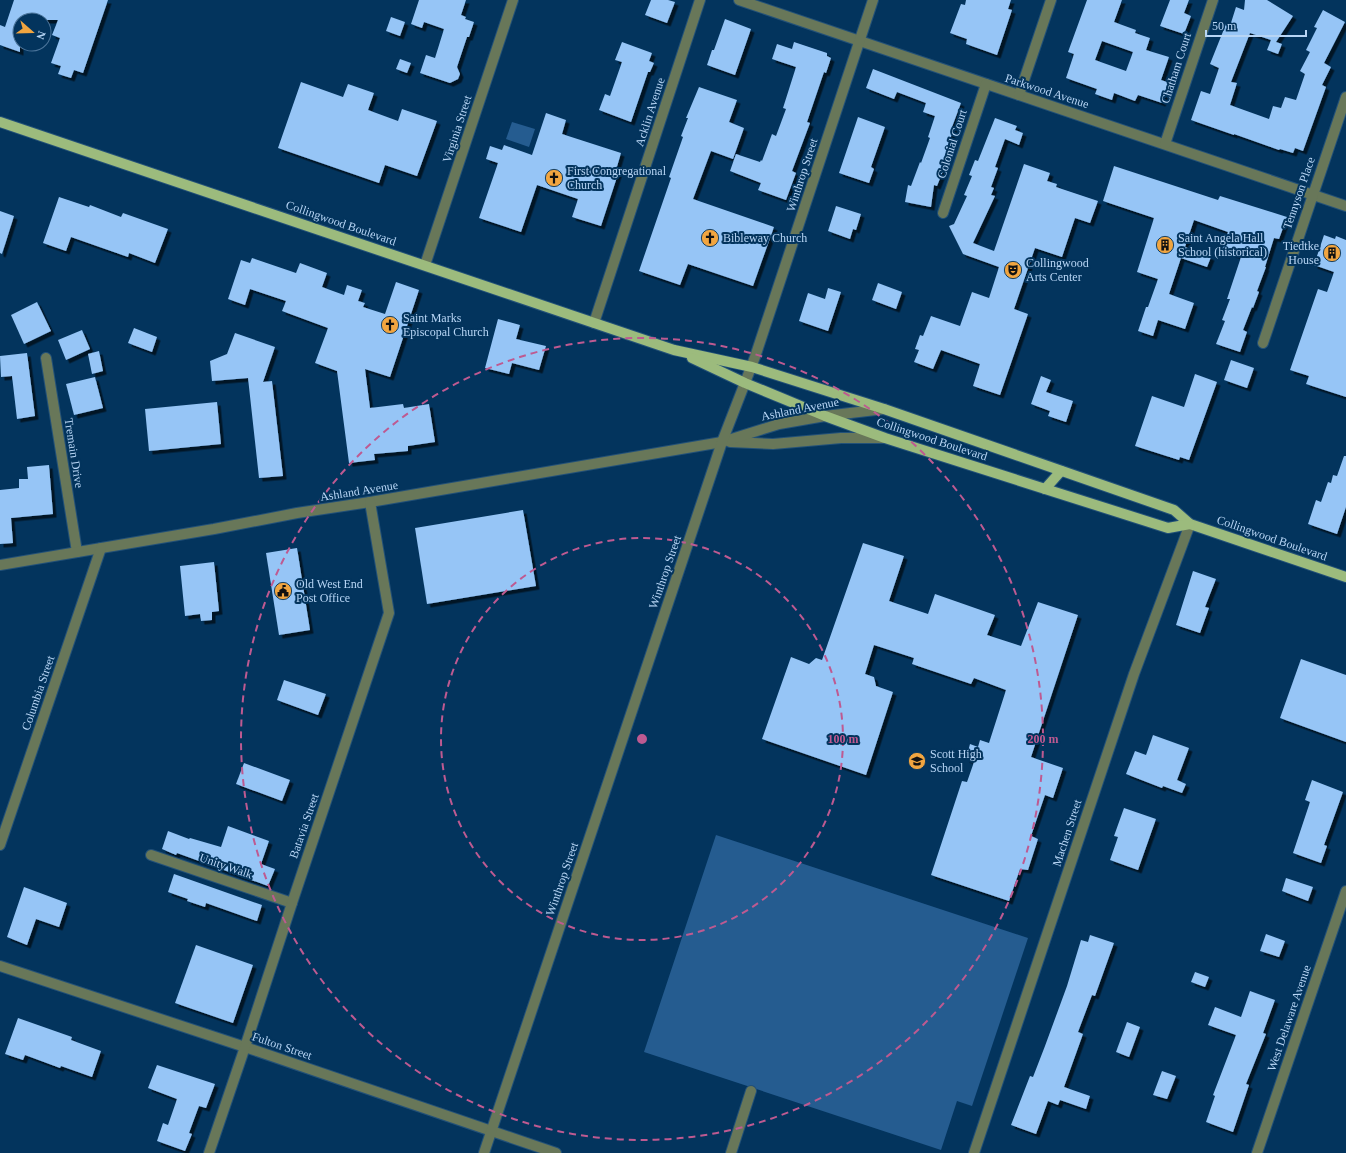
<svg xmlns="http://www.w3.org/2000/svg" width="1346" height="1153" viewBox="0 0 1346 1153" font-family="Georgia,serif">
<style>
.green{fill:#255c90}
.building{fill:#96c5f6;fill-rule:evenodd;filter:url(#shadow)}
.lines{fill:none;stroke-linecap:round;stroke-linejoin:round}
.minor-casing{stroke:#235178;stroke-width:12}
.major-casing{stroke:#235178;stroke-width:12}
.minor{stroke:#687759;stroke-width:10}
.major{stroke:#9cbb7d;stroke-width:10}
.ring{fill:none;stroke:#be5a91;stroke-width:2;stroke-dasharray:7 5}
.labels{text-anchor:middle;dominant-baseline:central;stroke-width:4;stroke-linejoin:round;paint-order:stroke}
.street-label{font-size:12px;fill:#b7d5f5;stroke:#03345d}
.poi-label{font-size:12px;fill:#b7d5f5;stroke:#03345d;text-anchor:start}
.centre{fill:#be5a91;stroke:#03345d;stroke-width:2}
.ring-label{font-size:12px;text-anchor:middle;font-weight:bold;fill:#be5a91;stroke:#03345d;stroke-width:4;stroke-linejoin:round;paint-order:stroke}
</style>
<defs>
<filter id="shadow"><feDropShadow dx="3.5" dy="3.5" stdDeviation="0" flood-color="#0009"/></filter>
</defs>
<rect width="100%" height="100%" fill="#03345d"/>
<g class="green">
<path d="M512 122 535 129 529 147 506 139Z"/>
<path d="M716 835 1028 938 972 1106 957 1101 941 1150 644 1052Z"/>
</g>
<g class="building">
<path d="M14 0H108L83 73 74 70 71 78 58 74 61 66 51 63 60 38 52 35 58 20H20V52L0 45V25L5 27Z"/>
<path d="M419 0H466L461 15 466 17 465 19 474 22 469 37H467L457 67 460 74 458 79 450 83 420 73 426 55 435 58 444 29 424 22 422 28 411 24Z"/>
<path d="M651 0H668L675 2 667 23 645 15Z"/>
<path d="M966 0H1011L1008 9 1012 10 997 55 966 44 967 39 950 33 961 4 965 5Z"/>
<path d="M1087 0H1122L1114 22 1136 30 1135 33 1150 38 1146 50 1169 57 1161 80 1170 83 1162 103 1138 95 1135 101 1114 93 1112 100 1095 94 1097 89 1066 78 1074 54 1068 52ZM1102 41 1133 52 1126 71 1095 60Z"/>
<path d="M1170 0H1189L1184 13 1191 16 1184 34 1160 26Z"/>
<path d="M1245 0H1267L1293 16 1276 42 1282 44 1278 54 1267 50 1271 40 1250 33 1231 82 1237 83 1230 105 1269 119 1273 106 1281 108 1285 97 1296 100 1305 74 1300 71 1310 52 1306 50 1317 28 1314 27 1323 10 1345 22 1324 63 1331 67 1322 85 1326 87 1303 151 1295 148 1293 153 1280 149 1279 150 1234 134V135L1191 120 1201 91 1210 94 1219 68 1210 64 1226 24 1230 26 1236 7 1244 10Z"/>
<path d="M391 17 405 22 400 36 386 31Z"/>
<path d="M725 19 751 29 735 75 707 65 712 50H714Z"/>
<path d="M622 42 652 53 649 61 654 63 650 72H648L631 122 599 110 605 94 610 96 622 62 615 60Z"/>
<path d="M794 42 827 53V56L831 58 826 73 824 72 807 122 810 123 792 171 796 173 786 200 758 190 761 183 730 171 736 154 760 162 761 160 762 161 772 134 776 136 786 109 783 108 796 67 772 59 777 44 792 49Z"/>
<path d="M400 59 411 63 407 73 396 69Z"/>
<path d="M873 69 961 103 952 127 954 128 947 148 949 149 941 170 943 171 937 186 934 185 931 207 905 202 908 185 911 186 920 162 921 163 930 138 928 137 935 116 923 112 926 103 897 92 894 99 866 88Z"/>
<path d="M301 82 343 97 348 84 374 93 368 110 398 121 402 109 437 121 417 176 385 165 379 183 278 148Z"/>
<path d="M699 87 737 100 729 122 744 128 733 159 711 151 693 199 774 227 753 286 688 264 680 285 639 271 671 178 669 177 683 137 681 136 688 118H686Z"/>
<path d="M546 113 566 120 562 134 621 153 616 170 619 171 601 226 572 217 578 199 537 185 521 232 479 218 498 163 486 159 490 146 502 150 504 145 532 155Z"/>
<path d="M858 117 885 127 871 167 874 169 869 183 839 173Z"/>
<path d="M995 118 1017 126 1015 130 1023 133 1019 145 1005 139 995 167 998 168 991 187 994 188 991 195 995 196 973 243 994 251 1024 164 1050 173 1047 181 1057 184 1056 187 1098 201 1090 223 1075 218 1062 257 1035 248 1014 309 1028 314 1000 395 973 386 980 364 941 350 933 369 914 362 919 350 915 349 920 335 923 336 931 316 960 326 972 292 989 298 999 267 963 254 949 226 954 224 967 196 964 195 972 176 969 175 975 160 978 161Z"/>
<path d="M1114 166 1218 200 1220 196 1287 217 1279 239 1274 238 1265 267H1266L1257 291 1259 292 1253 308 1252 307 1243 330 1247 332 1240 352 1216 344 1225 321 1222 320 1230 299H1227L1241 257 1222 250 1228 232 1194 220 1185 247 1211 257 1207 267 1181 258 1169 294 1194 303 1185 329 1158 320 1153 336 1138 331 1146 307H1148L1158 279 1137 272 1154 218 1103 201Z"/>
<path d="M59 197 89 207 90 205 121 217 123 213 168 229 155 263 129 253 128 257 71 237 66 251 43 243Z"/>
<path d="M836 206 861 214 856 230 853 229 850 239 828 231Z"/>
<path d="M0 211 14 216 2 254 0 253Z"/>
<path d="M1324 235 1335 239 1336 236 1346 240V397L1306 384 1309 376 1290 370 1318 289 1327 292 1334 272 1314 265Z"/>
<path d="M252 258 296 273 300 263 327 273 322 287 344 295 347 285 362 290 358 301 365 303 363 307 385 314 396 282 419 290 390 377 365 369 370 408 403 404 404 408 429 404 435 442 408 446V451L374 454 375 460 349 463 337 371 315 363 328 328 282 311 286 301 250 289 245 305 228 299 241 260 250 263Z"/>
<path d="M878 283 902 292 896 309 872 300Z"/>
<path d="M828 288 841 292 828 331 799 321 808 293 825 299Z"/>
<path d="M37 302 51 331 24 344 11 315Z"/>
<path d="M498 319 520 325 516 339 546 346 539 370 512 363 509 374 485 368Z"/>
<path d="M134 328 157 337 152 352 128 343Z"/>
<path d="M82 330 90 349 66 360 58 340Z"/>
<path d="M235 333 275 347 263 382 272 381 283 476 259 478 248 378 212 381 210 361 227 354Z"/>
<path d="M99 351 103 371 92 374 88 354Z"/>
<path d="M27 353 35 416 17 419 12 376 1 377 0 356Z"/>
<path d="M1231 360 1254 368 1247 388 1224 380Z"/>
<path d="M1195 374 1217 382 1189 460 1180 457 1179 460 1135 446 1152 396 1184 407Z"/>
<path d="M1041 376 1051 380 1046 392 1073 401 1066 422 1048 416 1050 411 1031 404Z"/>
<path d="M95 377 103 408 74 415 66 384Z"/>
<path d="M217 402 221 444 149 451 145 409Z"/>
<path d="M1344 456H1346V507L1337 534 1308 524 1316 500 1321 502 1328 482 1331 483 1333 475 1337 476Z"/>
<path d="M49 465 53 514 11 518 13 543 0 544V490L19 488V479H28L27 467Z"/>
<path d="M523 510 536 586 427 604 415 528Z"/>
<path d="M863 543 904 556 889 601 928 614 935 594 995 615 987 635 1021 646 1038 602 1078 615 1031 757 1063 768 1053 798 1045 795 1031 836 1038 839 1028 870 1020 869 1009 901 931 875 962 781 967 782 974 762 966 759 970 744 978 747 980 740 989 743 1006 690 974 678 971 684 912 664 914 658 874 645 865 674 874 677 876 686 893 692 866 775 762 739 791 657 809 664 816 658 822 660Z"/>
<path d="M297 548 310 630 279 635 266 553Z"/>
<path d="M214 562 219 611 212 612V620L201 621 200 614 185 616 180 566Z"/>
<path d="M1193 571 1216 579 1205 607 1209 608 1200 633 1176 625Z"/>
<path d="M1301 659 1346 675V742L1280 718Z"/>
<path d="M284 680 326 694 318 715 277 700Z"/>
<path d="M1153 735 1189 748 1177 780 1186 784 1182 793 1163 786 1162 788 1126 774 1135 751 1146 755Z"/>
<path d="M244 763 290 780 282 801 236 784Z"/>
<path d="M1312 780 1343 792 1324 845 1327 846 1321 863 1293 853 1310 802 1305 800Z"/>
<path d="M1124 808 1156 819 1138 870 1110 860 1118 837 1114 836Z"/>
<path d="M228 826 269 841 261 864 275 869 268 886 177 853 176 855 162 849 168 831 189 839 190 838 221 847Z"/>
<path d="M174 874 262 905 257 921 206 903 205 907 187 901 188 899 168 892Z"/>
<path d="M1286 878 1313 887 1308 901 1282 891Z"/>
<path d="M24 887 67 903 59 927 36 919 27 945 7 937Z"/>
<path d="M1266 934 1285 941 1279 957 1260 951Z"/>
<path d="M1090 935 1114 943 1095 996 1092 995 1078 1032 1083 1034 1064 1087 1090 1096 1086 1109 1060 1100 1058 1105 1048 1101 1036 1134 1011 1125 1030 1076 1033 1077 1045 1046 1067 986 1081 940 1088 942Z"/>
<path d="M196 945 253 965 233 1023 175 1003Z"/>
<path d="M1195 972 1209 977 1205 987 1191 982Z"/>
<path d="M1250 991 1275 1000 1263 1033 1266 1034 1246 1084 1249 1085 1233 1132 1206 1122 1215 1096 1213 1095 1236 1035 1208 1025 1215 1007 1241 1017Z"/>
<path d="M18 1018 72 1037 71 1040 101 1051 92 1077 61 1066 60 1068 25 1055 23 1060 5 1054Z"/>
<path d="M1127 1022 1140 1027 1129 1057 1116 1052Z"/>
<path d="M157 1065 215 1084 206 1108 199 1106 189 1133 192 1134 185 1151 157 1141 163 1123 168 1125 177 1099 148 1088Z"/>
<path d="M1162 1071 1176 1076 1167 1099 1153 1095Z"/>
</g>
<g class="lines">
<defs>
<g id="minor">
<path d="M739 0 1346 206"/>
<path d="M1019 95 1051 0"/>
<path d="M1165 144 1213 0"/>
<path d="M943 213 986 84"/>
<path d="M425 265 513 0"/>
<path d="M594 323 700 0"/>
<path d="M1263 343 1346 97"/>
<path d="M46 358 77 552"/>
<path d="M730 442 773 444 841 438H884"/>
<path d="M0 565 214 529 297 513 370 502 722 442 779 424 825 416 884 409"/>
<path d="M0 845 101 548"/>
<path d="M151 855 292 903"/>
<path d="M0 966 245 1047 556 1153"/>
<path d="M209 1153 245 1047 292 903 389 613 370 502"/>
<path d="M484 1153 722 442 755 357 873 0"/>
<path d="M731 1153 751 1091"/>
<path d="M974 1153 1134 674 1190 524"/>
<path d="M1257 1153 1346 891"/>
</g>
<g id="major">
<path d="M0 122 674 350 752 367 884 409 1174 510 1190 524 1346 577"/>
<path d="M692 358 745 383 825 416 885 438 1168 528 1190 524"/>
<path d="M1045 489 1061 471"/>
</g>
</defs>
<use href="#minor" class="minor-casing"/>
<use href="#major" class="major-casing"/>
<use href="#minor" class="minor"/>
<use href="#major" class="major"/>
</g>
<g class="ring">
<circle cx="642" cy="739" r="201"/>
<circle cx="642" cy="739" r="401"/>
</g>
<defs>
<symbol id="church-disc" viewBox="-11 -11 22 22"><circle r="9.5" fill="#f1a540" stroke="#03345d"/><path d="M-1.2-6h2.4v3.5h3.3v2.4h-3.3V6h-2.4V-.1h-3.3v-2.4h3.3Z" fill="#111"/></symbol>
<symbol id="building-disc" viewBox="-11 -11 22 22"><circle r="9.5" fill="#f1a540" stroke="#03345d"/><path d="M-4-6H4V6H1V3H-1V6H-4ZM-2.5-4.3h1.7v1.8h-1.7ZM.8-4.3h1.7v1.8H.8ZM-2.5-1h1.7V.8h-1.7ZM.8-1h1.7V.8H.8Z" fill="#111"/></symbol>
<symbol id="theatre-disc" viewBox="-11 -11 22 22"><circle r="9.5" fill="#f1a540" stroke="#03345d"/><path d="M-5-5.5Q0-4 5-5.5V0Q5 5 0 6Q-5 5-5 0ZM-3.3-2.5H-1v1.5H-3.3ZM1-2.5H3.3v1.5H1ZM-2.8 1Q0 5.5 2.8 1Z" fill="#111"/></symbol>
<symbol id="civic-disc" viewBox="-11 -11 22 22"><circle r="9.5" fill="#f1a540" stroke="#03345d"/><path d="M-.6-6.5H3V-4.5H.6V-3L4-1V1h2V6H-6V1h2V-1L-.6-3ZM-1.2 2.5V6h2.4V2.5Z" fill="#111"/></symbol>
<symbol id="school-disc" viewBox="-11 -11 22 22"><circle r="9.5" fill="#f1a540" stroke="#03345d"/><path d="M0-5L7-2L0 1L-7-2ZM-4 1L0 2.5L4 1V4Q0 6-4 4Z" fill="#111"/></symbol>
</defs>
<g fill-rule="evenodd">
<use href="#church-disc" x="544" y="168" width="20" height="20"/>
<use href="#church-disc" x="700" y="228" width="20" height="20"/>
<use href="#building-disc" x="1155" y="235" width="20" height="20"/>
<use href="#building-disc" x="1322" y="243" width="20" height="20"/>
<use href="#theatre-disc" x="1003" y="260" width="20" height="20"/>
<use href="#church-disc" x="380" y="315" width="20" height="20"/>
<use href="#civic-disc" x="273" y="581" width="20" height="20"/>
<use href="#school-disc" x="907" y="751" width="20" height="20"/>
</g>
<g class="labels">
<g class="street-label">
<text transform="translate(1176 68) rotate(-72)">Chatham Court</text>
<text transform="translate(1047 91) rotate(18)">Parkwood Avenue</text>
<text transform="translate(650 112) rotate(-72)">Acklin Avenue</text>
<text transform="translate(457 129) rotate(-72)">Virginia Street</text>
<text transform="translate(952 144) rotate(-72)">Colonial Court</text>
<text transform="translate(802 175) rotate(-72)">Winthrop Street</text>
<text transform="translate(1299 193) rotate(-71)">Tennyson Place</text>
<text transform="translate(341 223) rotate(19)">Collingwood Boulevard</text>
<text transform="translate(800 409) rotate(-11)">Ashland Avenue</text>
<text transform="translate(932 439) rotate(18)">Collingwood Boulevard</text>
<text transform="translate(74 453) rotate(81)">Tremain Drive</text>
<text transform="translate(359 491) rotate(-9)">Ashland Avenue</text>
<text transform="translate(1272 538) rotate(19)">Collingwood Boulevard</text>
<text transform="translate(665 572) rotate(-71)">Winthrop Street</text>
<text transform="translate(38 693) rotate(-71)">Columbia Street</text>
<text transform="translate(304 826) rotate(-71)">Batavia Street</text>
<text transform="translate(1067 833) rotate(-72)">Machen Street</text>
<text transform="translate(226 866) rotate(19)">Unity Walk</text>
<text transform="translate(562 879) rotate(-71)">Winthrop Street</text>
<text transform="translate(1289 1018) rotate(-71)">West Delaware Avenue</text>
<text transform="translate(282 1046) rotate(19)">Fulton Street</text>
</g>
<g class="poi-label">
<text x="567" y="171">First Congregational<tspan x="567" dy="14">Church</tspan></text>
<text x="723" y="238">Bibleway Church</text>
<text x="1178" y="238">Saint Angela Hall<tspan x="1178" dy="14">School (historical)</tspan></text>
<text x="1319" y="246" text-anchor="end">Tiedtke<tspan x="1319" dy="14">House</tspan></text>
<text x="1026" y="263">Collingwood<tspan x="1026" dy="14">Arts Center</tspan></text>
<text x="403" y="318">Saint Marks<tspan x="403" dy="14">Episcopal Church</tspan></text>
<text x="296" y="584">Old West End<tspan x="296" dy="14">Post Office</tspan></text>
<text x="930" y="754">Scott High<tspan x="930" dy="14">School</tspan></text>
</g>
</g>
<circle cx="642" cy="739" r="6" class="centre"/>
<g class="ring-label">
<text x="843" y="743">100 m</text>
<text x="1043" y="743">200 m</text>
</g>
<g transform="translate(32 32) rotate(110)"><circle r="19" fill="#03345d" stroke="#4b749a"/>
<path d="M0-3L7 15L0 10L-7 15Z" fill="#f1a540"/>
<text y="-6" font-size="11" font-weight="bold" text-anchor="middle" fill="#b7d5f5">N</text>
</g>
<path d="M1206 30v6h100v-6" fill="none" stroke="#b7d5f5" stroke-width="2"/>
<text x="1212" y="30" font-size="12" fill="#b7d5f5" stroke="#03345d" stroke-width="3" paint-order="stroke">50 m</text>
</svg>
